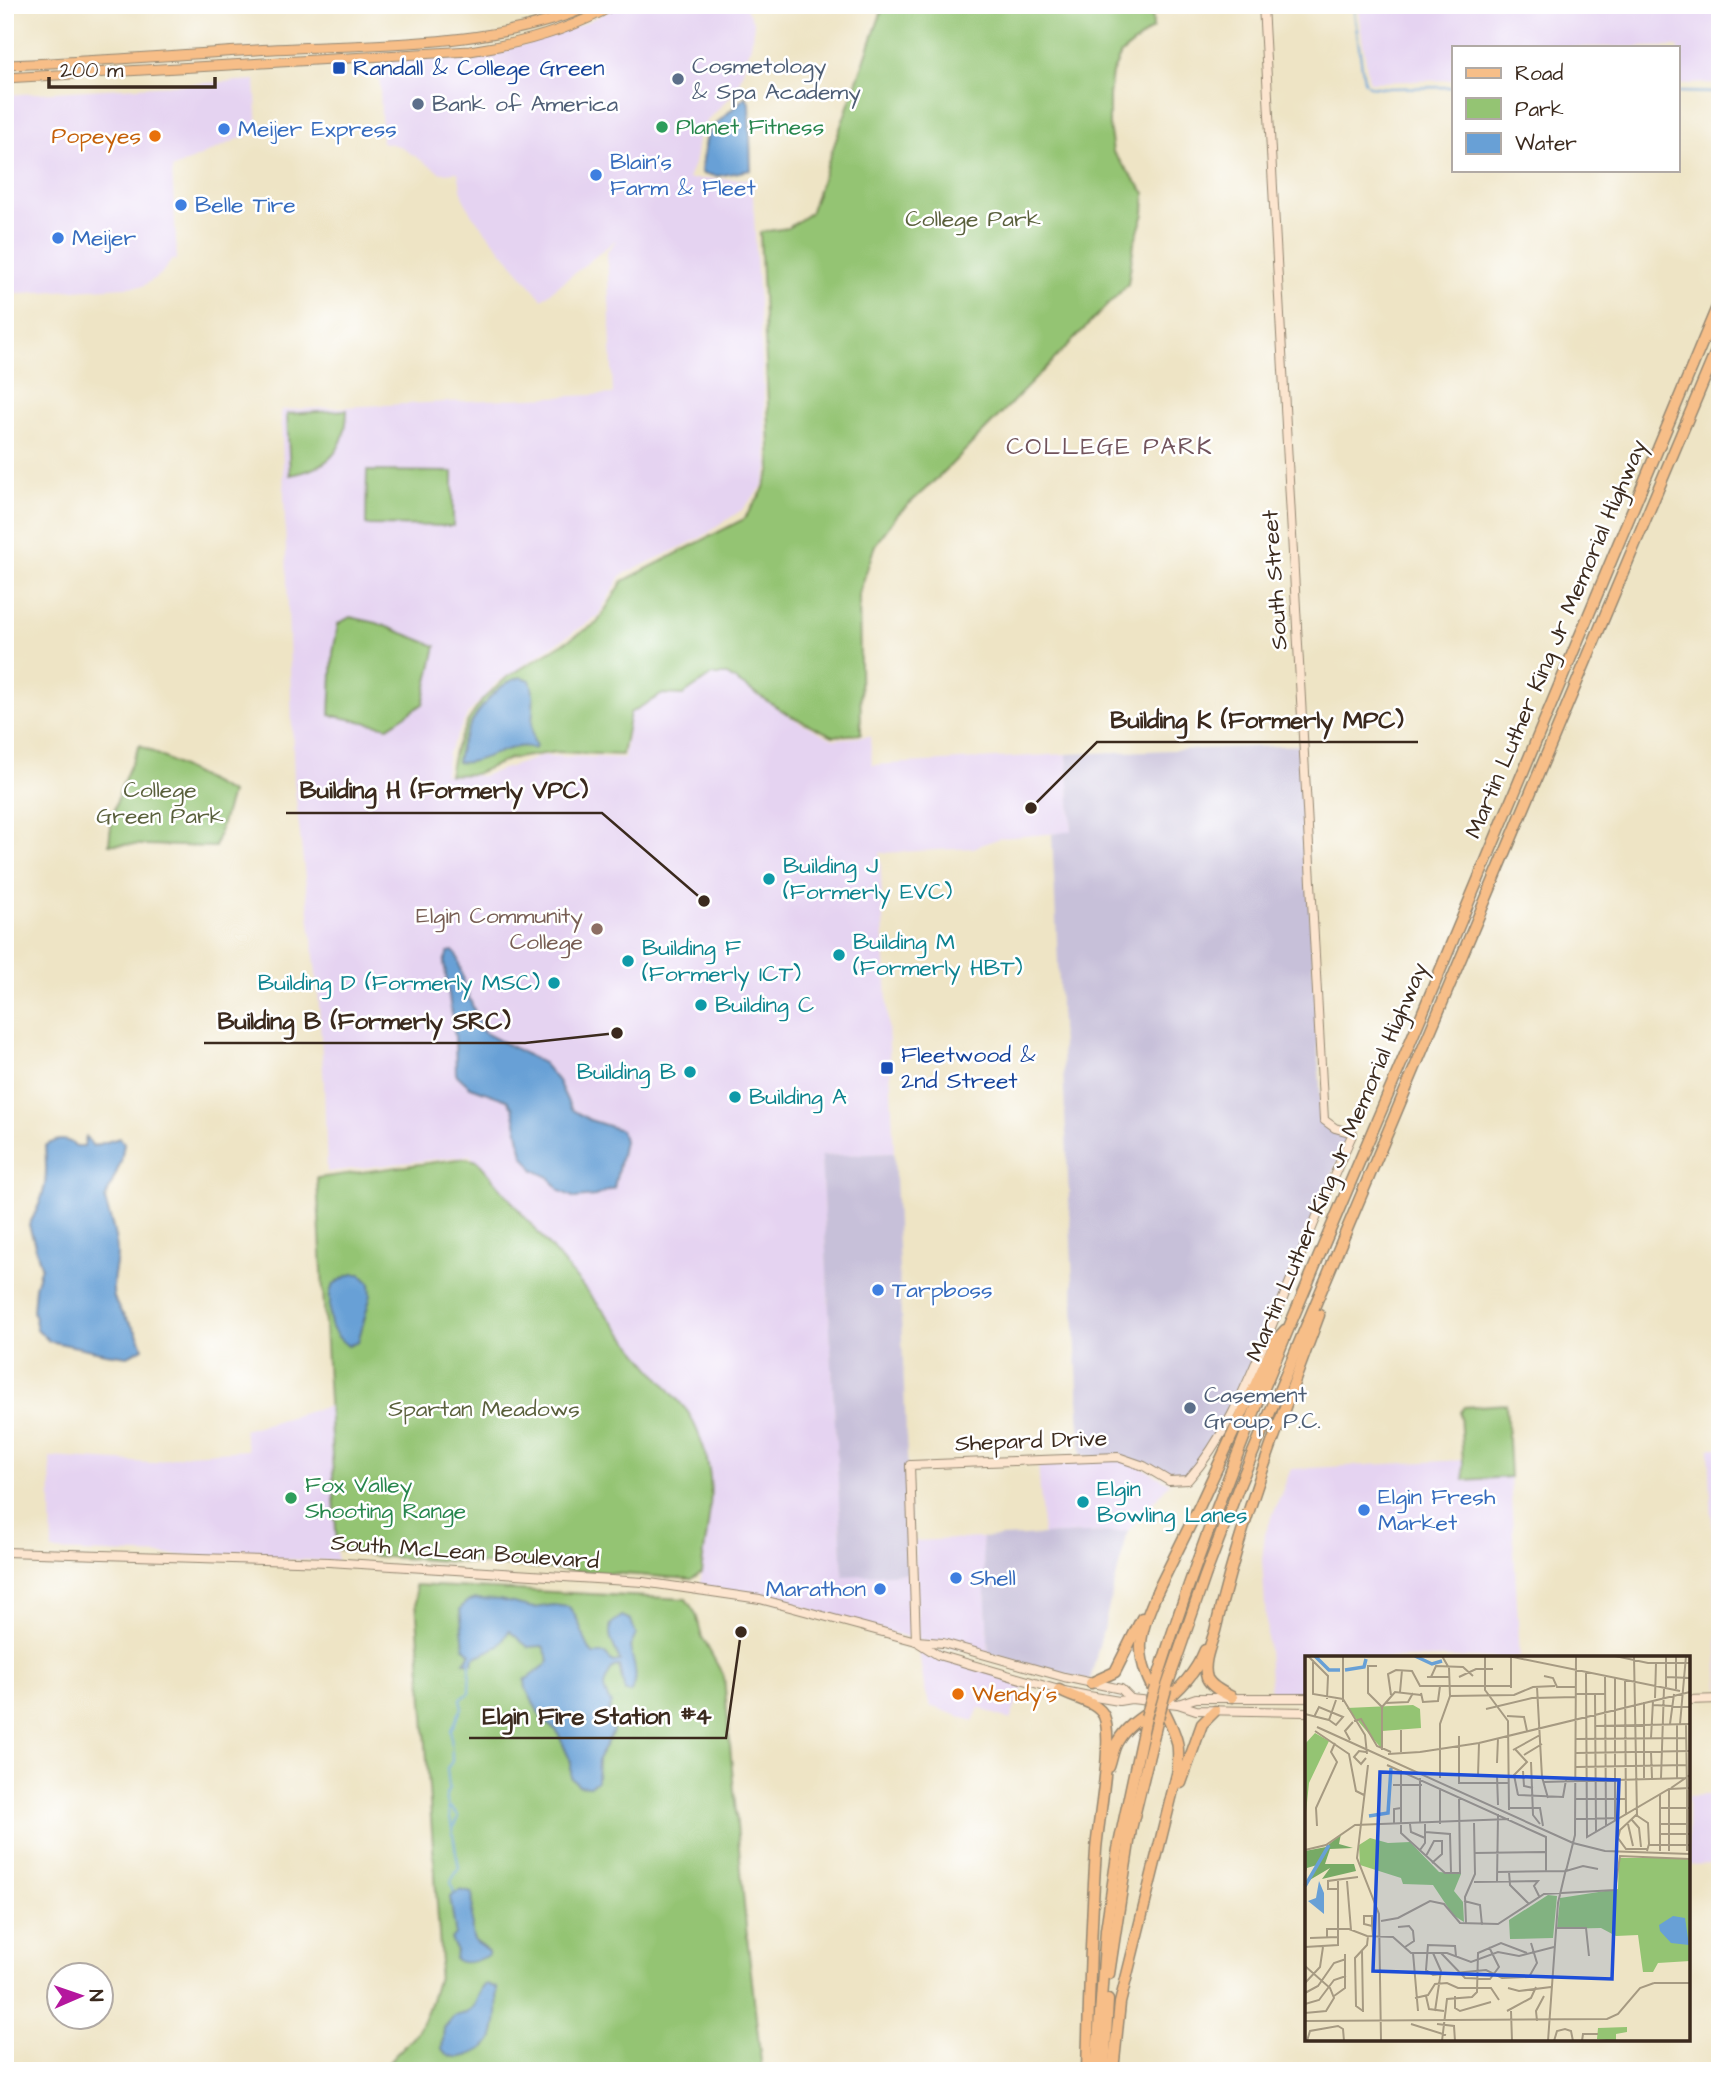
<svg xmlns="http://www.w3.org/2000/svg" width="1725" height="2076" viewBox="0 0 1725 2076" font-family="'Architects Daughter',sans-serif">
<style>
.built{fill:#e5d3f1}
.industrial{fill:#c7c0d9}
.green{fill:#94c473;stroke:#687748;stroke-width:2}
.water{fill:#68a0d6;stroke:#52657a;stroke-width:2}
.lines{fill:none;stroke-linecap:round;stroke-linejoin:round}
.stream{stroke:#68a0d6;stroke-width:2}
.secondary-casing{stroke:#948772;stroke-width:10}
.primary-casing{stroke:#948772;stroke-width:11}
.highway-casing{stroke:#948772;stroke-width:13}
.secondary{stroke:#fce5cf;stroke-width:8}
.primary{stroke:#f7be88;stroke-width:9}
.highway{stroke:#f7be88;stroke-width:10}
.highway-bridge-casing{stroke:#948772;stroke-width:13;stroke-linecap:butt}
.highway-bridge{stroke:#f7be88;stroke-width:10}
.transit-dot{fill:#1a4fb4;stroke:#fff;stroke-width:2.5}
.service-dot{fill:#5c6f8a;stroke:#fff;stroke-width:2.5}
.leisure-dot{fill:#2e9e5b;stroke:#fff;stroke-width:2.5}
.shop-dot{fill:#3f7fe0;stroke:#fff;stroke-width:2.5}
.food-dot{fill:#e8710a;stroke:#fff;stroke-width:2.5}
.culture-dot{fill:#0f9aa8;stroke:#fff;stroke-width:2.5}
.education-dot{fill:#8d6e63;stroke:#fff;stroke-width:2.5}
.labels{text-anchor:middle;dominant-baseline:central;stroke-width:5;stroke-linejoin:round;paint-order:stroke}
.service-label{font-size:23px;fill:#4e5e75;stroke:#fff;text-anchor:start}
.transit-label{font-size:23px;fill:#164399;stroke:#fff;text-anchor:start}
.leisure-label{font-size:23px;fill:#27864d;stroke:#fff;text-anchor:start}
.shop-label{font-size:23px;fill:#366cbe;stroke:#fff;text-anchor:start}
.food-label{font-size:23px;fill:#c56008;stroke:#fff;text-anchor:end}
.park-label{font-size:23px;fill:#5a603c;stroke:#fff}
.street-label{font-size:23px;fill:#3b2a1e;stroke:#fff}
.culture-label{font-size:23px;fill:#0d838f;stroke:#fff;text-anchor:start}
.education-label{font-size:23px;fill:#785e54;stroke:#fff;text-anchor:end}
.neighbourhood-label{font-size:24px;letter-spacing:2px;fill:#71535b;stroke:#fff}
.inset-river{fill:none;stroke:#68a0d6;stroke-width:3.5}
.inset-road{fill:none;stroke:#a69a82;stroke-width:2}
.view{fill:#1d4ed8;fill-opacity:0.15;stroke:#1d4ed8;stroke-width:3.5}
.inset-edge{fill:none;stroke:#3b2a1e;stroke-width:3.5}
.leader{fill:none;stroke:#3b2a1e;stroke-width:2.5}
.callout-dot{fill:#3b2a1e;stroke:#fff;stroke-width:2.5}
.callout-label{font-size:24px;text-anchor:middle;font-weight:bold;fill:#3b2a1e;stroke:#fff;stroke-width:5;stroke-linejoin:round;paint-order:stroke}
</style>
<rect width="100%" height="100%" fill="#fff"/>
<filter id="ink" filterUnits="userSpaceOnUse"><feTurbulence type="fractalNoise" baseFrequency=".0143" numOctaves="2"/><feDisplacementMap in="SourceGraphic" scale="14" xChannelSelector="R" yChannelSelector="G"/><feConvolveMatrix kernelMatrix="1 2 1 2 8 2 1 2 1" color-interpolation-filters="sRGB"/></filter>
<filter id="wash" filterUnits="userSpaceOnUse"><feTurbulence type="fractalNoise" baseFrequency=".00686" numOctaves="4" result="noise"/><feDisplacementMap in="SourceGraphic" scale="28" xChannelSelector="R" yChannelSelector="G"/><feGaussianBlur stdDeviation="1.57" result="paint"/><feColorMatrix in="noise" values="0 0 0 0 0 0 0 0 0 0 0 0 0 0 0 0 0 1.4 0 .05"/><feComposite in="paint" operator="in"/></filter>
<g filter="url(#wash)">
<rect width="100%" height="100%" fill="#eee4c5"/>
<g class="built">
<path d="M621 5H744L754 23 751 45 737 90 708 120 699 132 695 161 688 179H752L768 469 762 487 743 509 702 537 622 575 597 617 497 682 468 714 448 753 445 774 481 776 543 756 624 758 630 713 663 695 683 696 712 676 726 675 790 717 833 739 870 736 872 765 1067 754 1072 832 1000 838 973 848 880 853 894 1153 821 1156 843 1575 912 1573 915 1639 832 1617 799 1605 700 1586 710 1506 544 1245 470 1155 327 1172 324 1086 318 991 294 782 281 410 613 394 607 252 617 239 542 299 472 215 463 198 458 172 441 173 399 146 382 142 379 59 472 54 527 44 582 24Z"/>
<path d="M1357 5H1720V83L1678 84V47H1454V80L1369 82Z"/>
<path d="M255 80 258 130 172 169 177 260H172L160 275 143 286 5 294V95Z"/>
<path d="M329 1406 337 1561 52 1551 50 1457 152 1463 188 1454 248 1450 243 1430Z"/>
<path d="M1709 1448H1720V1688H1719Z"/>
<path d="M1110 1458 1132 1462 1170 1483 1128 1531 1043 1535 1038 1461Z"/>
<path d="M1463 1460 1464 1479 1510 1477 1520 1658H1307V1696H1271L1262 1560 1265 1534 1291 1469Z"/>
<path d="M982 1538 989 1654 918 1640 914 1541Z"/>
<path d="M918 1644 1025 1683 1010 1720 979 1708 973 1721 930 1706 924 1686Z"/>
<path d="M1709 1795 1712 1864 1688 1865V1796Z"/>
</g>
<g class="industrial">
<path d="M1301 745 1322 1122 1349 1134 1258 1354 1215 1440 1187 1478 1170 1479 1144 1464 1081 1455 1052 834 1072 831 1067 754Z"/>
<path d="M894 1153 912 1573 843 1576 821 1156Z"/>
<path d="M1128 1531 1090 1681 989 1654 982 1538Z"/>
</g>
<g class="green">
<path d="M884 5H1152L1153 28 1121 54 1112 73 1109 95V125L1113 152 1145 193 1144 214 1134 243 1128 284 942 474 898 514 875 545 859 594 861 734 833 736 789 715 727 675H712L683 695 663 694 630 713 622 755 557 752 509 759 475 774 449 775 454 751 468 721 483 699 507 677 597 623 623 581 744 519 762 492 771 469 760 232 788 228 810 213Z"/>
<path d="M347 410C346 451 329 468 290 475L287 414Z"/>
<path d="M367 471 453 472V526L366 525Z"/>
<path d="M350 617 377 623 436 646 423 704 388 727 330 715 333 653 338 624Z"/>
<path d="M140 745 231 793 215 847 109 844C112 806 123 779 140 745Z"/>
<path d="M465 1158 478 1161 688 1412C722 1474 710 1506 701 1573L691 1579 375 1556 337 1549 317 1178Z"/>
<path d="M1506 1404 1510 1477 1464 1480 1460 1412 1464 1407Z"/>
<path d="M415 1585 686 1599 696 1614 702 1637 724 1677 746 1927 762 2071H383C390 2057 403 2049 413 2037 428 2018 436 1986 441 1963Z"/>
</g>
<g class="water">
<path d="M746 96 749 103 751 170 718 176 703 174 701 171 706 140 712 128Z"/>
<path d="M521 677 530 680C539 704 526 725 536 747L534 749C515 738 478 767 457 762 461 732 490 685 521 677Z"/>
<path d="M453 951 457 956 466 990 483 1032 543 1063 558 1081 571 1109 590 1120 621 1130 624 1141 614 1188 595 1196 575 1198 560 1191 549 1177 534 1170 523 1155 513 1108 507 1100 470 1087 456 1074 455 1037 444 962 448 952Z"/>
<path d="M86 1137 93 1146 120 1138 124 1143 121 1162 105 1199C109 1218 117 1234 117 1253 117 1267 110 1283 114 1297 120 1319 136 1322 143 1348L128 1356 105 1353 49 1341 37 1329 33 1311 35 1287 41 1266 29 1225C46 1194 48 1181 45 1146 57 1139 65 1137 76 1146H84Z"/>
<path d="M353 1274H361L370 1283 371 1295 358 1342 348 1346C331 1333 328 1323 330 1302 330 1298 329 1294 331 1290 334 1281 345 1277 353 1274Z"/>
<path d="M476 1599 500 1600 534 1608 553 1605 569 1607C581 1620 583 1642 593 1654H605L613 1662 620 1661C616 1648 607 1639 611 1624L622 1616 631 1620 636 1635 630 1647C633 1663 641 1679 630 1693L625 1692 619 1666 613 1667C603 1685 600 1685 611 1704L609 1712 613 1731 598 1759 597 1781 589 1786 579 1785 571 1778V1762L557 1731 543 1721 526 1689 525 1680 547 1664 549 1660 543 1646 528 1647 509 1631 499 1646 475 1657 472 1663 464 1662 471 1654 464 1647 460 1609 466 1602Z"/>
<path d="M460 1890 472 1893C475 1905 468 1933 475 1941 479 1945 485 1947 488 1952V1955C479 1960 464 1966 455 1959L456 1950 451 1939 455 1934V1930L450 1897Z"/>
<path d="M487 1984 497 1988C498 2005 498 2024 492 2040 480 2053 455 2066 442 2049L444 2028 454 2016 466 2013 474 2006 482 1986Z"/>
</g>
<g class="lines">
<g class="stream">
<path d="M1353 5 1364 81 1368 86 1388 88 1454 87"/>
<path d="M1678 92 1720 93"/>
<path d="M450 1807 459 1817 454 1827"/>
<path d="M454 1893 451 1881 459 1868 446 1795 449 1788 447 1769 452 1761 451 1730 462 1708 460 1700 469 1693 470 1662"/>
</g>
</g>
</g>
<g filter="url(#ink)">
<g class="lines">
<defs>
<g id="secondary">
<path d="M5 1552 329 1562 643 1582 760 1599 916 1641 943 1643 1064 1677 1121 1689 1131 1699"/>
<path d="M916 1641 910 1465 1118 1457 1144 1466 1169 1481 1188 1480C1227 1436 1249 1379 1272 1325 1299 1261 1324 1196 1353 1133L1335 1128 1324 1120 1263 5"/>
<path d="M919 1643 938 1655 1059 1690 1089 1696 1119 1701 1131 1699 1178 1704 1196 1710 1307 1712"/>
<path d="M1688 1700 1720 1699"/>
<path d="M1178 1704 1196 1698H1307"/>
</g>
<g id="primary">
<path d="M5 65C89 62 172 55 256 50 366 43 490 50 593 5"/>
<path d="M5 78 470 51C520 44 570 30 614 5"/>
</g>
<g id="highway">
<path d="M1157 1592 1200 1505 1276 1340 1285 1330"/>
<path d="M1091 1683 1115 1672 1142 1618"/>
<path d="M1155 1687C1223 1469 1318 1260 1407 1050 1512 800 1616 550 1720 300"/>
<path d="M1166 1689 1205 1576 1239 1486 1720 342"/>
<path d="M1059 1690C1073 1699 1097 1701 1104 1716 1114 1740 1098 1821 1096 1850 1091 1924 1089 1997 1087 2071"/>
<path d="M1232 1697C1224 1693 1211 1687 1207 1678 1202 1664 1211 1644 1215 1631 1240 1523 1281 1418 1319 1315"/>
<path d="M1109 1767C1112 1759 1113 1748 1118 1741 1128 1724 1144 1716 1159 1705 1179 1691 1196 1672 1205 1650"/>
<path d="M1181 1783 1202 1724 1215 1711"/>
<path d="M1109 1974 1131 1829 1158 1718"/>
<path d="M1096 2071 1106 1930 1118 1849 1146 1717"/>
<path d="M1104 2071 1108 2000"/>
<path d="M1113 2071 1120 2003 1178 1770C1178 1761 1179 1750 1177 1742 1169 1709 1139 1679 1141 1644 1142 1625 1152 1605 1159 1587"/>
</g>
</defs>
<use href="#secondary" class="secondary-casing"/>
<use href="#primary" class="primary-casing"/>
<use href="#highway" class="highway-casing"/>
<use href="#secondary" class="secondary"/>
<use href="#primary" class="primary"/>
<use href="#highway" class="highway"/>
<defs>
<g id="highway-bridge">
<path d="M1146 1717 1155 1687"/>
<path d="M1158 1718 1166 1689"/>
</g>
</defs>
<use href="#highway-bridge" class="highway-bridge-casing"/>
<use href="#highway-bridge" class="highway-bridge"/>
</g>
</g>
<g class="transit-dot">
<rect x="332" y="61" width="14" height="14" rx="3.5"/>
<rect x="880" y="1061" width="14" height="14" rx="3.5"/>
</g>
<g class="service-dot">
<circle cx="678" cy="79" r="7"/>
<circle cx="418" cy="104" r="7"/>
<circle cx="1190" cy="1408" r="7"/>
</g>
<g class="leisure-dot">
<circle cx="662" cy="127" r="7"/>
<circle cx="291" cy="1498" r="7"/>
</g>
<g class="shop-dot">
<circle cx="224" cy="129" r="7"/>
<circle cx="596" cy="175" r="7"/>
<circle cx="181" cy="205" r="7"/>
<circle cx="58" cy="238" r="7"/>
<circle cx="878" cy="1290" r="7"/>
<circle cx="1364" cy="1510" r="7"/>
<circle cx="956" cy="1578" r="7"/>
<circle cx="880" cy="1589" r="7"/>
</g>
<g class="food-dot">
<circle cx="155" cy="136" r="7"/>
<circle cx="958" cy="1694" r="7"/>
</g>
<g class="culture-dot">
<circle cx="769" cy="879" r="7"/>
<circle cx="839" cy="955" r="7"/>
<circle cx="628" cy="961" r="7"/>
<circle cx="554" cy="983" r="7"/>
<circle cx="701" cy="1005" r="7"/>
<circle cx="690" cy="1072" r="7"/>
<circle cx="735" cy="1097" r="7"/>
<circle cx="1083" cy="1502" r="7"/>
</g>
<circle class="education-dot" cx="597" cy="929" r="7"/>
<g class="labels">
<g class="service-label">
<text x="692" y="66">Cosmetology<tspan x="692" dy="26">&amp; Spa Academy</tspan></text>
<text x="432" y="104">Bank of America</text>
<text x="1204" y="1395">Casement<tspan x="1204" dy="26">Group, P.C.</tspan></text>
</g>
<g class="transit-label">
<text x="353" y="68">Randall &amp; College Green</text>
<text x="901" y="1055">Fleetwood &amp;<tspan x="901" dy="26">2nd Street</tspan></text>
</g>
<g class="leisure-label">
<text x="676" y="127">Planet Fitness</text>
<text x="305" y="1485">Fox Valley<tspan x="305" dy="26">Shooting Range</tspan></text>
</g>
<g class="shop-label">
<text x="238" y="129">Meijer Express</text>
<text x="610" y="162">Blain's<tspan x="610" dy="26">Farm &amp; Fleet</tspan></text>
<text x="195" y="205">Belle Tire</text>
<text x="72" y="238">Meijer</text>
<text x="892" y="1290">Tarpboss</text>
<text x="1378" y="1497">Elgin Fresh<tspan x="1378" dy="26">Market</tspan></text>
<text x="970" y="1578">Shell</text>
<text x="866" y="1589" text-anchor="end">Marathon</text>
</g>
<g class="food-label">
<text x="141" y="136">Popeyes</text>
<text x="972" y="1694" text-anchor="start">Wendy's</text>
</g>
<g class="park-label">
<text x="973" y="219">College Park</text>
<text x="160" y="790">College<tspan x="160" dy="26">Green Park</tspan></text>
<text x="484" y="1409">Spartan Meadows</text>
</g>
<g class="street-label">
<text transform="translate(1275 580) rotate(-94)">South Street</text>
<text transform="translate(1556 639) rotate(-67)">Martin Luther King Jr Memorial Highway</text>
<text transform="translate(1337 1162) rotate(-67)">Martin Luther King Jr Memorial Highway</text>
<text transform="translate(1031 1441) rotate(-2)">Shepard Drive</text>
<text transform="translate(465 1552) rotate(4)">South McLean Boulevard</text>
</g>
<g class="culture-label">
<text x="783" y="866">Building J<tspan x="783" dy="26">(Formerly EVC)</tspan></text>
<text x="853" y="942">Building M<tspan x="853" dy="26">(Formerly HBT)</tspan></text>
<text x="642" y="948">Building F<tspan x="642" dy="26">(Formerly ICT)</tspan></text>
<text x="540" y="983" text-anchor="end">Building D (Formerly MSC)</text>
<text x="715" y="1005">Building C</text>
<text x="676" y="1072" text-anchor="end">Building B</text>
<text x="749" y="1097">Building A</text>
<text x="1097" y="1489">Elgin<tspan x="1097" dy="26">Bowling Lanes</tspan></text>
</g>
<g class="education-label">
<text x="583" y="916">Elgin Community<tspan x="583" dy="26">College</tspan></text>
</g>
<g class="neighbourhood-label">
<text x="1110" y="447">COLLEGE PARK</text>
</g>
</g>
<g transform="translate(1305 1656)">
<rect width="385" height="385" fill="#eee4c5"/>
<path d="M108 49 115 53 116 72 77 75 76 92 42 52ZM10 77 24 85 4 127 0 166V88ZM65 182 83 187 105 186 134 216 156 218 149 235 158 246 159 266 148 259 128 229 98 228 96 222 55 209 54 189ZM314 202H385V305L353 307 348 316H338L333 279 311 280 296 272 252 273 255 242 313 233ZM243 239 252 240 248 282 205 283 204 264ZM322 371V376L311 378V385L292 383 293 372Z" fill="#94c473"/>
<path d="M36 178 34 188 48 192 25 193 20 208H49L51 215 17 223 25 212 3 225 12 209 2 212 0 220V195L21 191Z" fill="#77aa65"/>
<path d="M14 225 19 237V258L3 245 11 242ZM368 260 380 262 384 289 366 287 355 275 354 269Z" fill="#68a0d6"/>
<path class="inset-river" d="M10 0 24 14H35M110 0 127 8 137 5M40 14 59 11 61 3M64 160 83 157 86 112M0 230 24 189"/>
<path class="inset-road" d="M3 0 23 20 22 43M38 0V46M180 0V34L203 65 204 154M203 0 375 35M310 0 343 7H385M329 0 332 159M8 4V38L38 43M72 10H63V37L77 51V94M281 16 282 181 364 133 385 132M300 19 301 170M239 20 248 22 252 31H271M122 21H144M126 21 131 10 158 11 168 20M154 21 171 13H188M361 21 385 22M310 22V165M320 24 321 159M232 31 237 121 243 142M361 31V0M206 32V1M371 33V0M95 36 97 14M116 37 118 46 133 45 135 30M271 38H300M290 38 291 175M86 39 83 18 91 14 107 15 115 30H206M145 40 209 39 228 31 250 30M350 42 351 7M38 43 60 79 62 98M339 46V122M80 47 103 46 108 37M348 49 385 51M77 51 90 36 116 39M181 53 227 42 271 41M0 58 24 64 31 44M202 60 219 61 222 75M9 61 14 51 38 61 31 69 24 64M49 65 56 63 72 90 86 96M365 68 369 38M372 68V122M375 68 381 0M381 68 382 132M291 70 385 68M12 71 268 187 300 195 385 198M10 75 44 98 51 135 59 139M154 80V127H204M346 82 348 45M271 83 382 82M45 84 40 75 48 66M210 93 222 106 209 119 213 139M208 94 235 79M61 96 54 95 49 101 56 108 61 102M96 96V74M115 96 174 87 385 36M346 96 347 122M271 97 385 95M83 98 115 96M219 99 237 88M226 106 228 159 235 168M192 107 193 82M63 109 52 202 74 258 76 385M82 109 241 181V215M271 111 382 109M96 114V177L140 217H155L154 141M218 115 219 130 228 132M192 119 193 149M173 120 174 87M135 122V68L145 40 144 12 137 0M356 122 359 32M239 126 382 122M88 129H117M366 132 385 119M382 132V195M213 139 258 141 261 124M355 139V195M271 143H320M204 152H235L238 170M355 152H384M271 163 311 162M327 164 334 172 336 191M105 168 106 176 120 182M115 168V122M135 168V132M323 168 328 190M355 168H382M89 169V153L96 152M12 170 11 152 32 106 26 96 30 87M120 176 145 178 146 217M355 178H384M344 189H384M0 194 21 189 50 169 204 163M115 194 120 187V168M342 195 344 188 343 167 331 159 315 174 313 182 321 193H342M364 195V133M169 197 240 196M121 200 129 185H137V198L127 207M261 215 270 179 271 0M192 216 261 215 278 210 293 213M204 216 205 229 224 248M42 225 46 274M169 226 233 225 229 230 234 240M192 226 193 158M33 233H23V225L53 221M159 245 175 249 177 269M76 265 93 262 125 245 139 248 155 267 193 268 239 238 310 234 315 200 385 203M161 268 160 241 170 218 169 167M67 270 59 268V260H67V268L68 280M93 271 104 270 108 275 109 285 100 291M251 272H281L284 300M5 282 33 281M22 282V273H44L62 280 88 281 106 297H142L166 306 193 296 214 300 249 291M0 291 33 289V225M57 294 58 356M108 297 113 355M128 297 136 315 130 355M136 297 160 322 185 323 194 311 184 291M151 300 150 290 123 289 121 314 128 319 181 314 197 322 224 321 232 307 226 287M0 310 25 332 29 342 21 355 0 357M0 327 15 311 18 291M349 327H385M203 332 214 335 246 331M0 337 13 330 29 307 41 303M29 340 40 332V298M121 340 124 353 139 355M150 340V352L155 355 186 346M110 342 123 339 130 328 142 327 153 332H186L194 344M0 348 14 344 29 324 41 320M58 355 51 350 50 302 62 289 63 280M202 355 226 342 231 331M206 355 207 385M0 365 302 363 313 358 335 332 349 327M232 365 231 355 239 340M106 368 141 379M132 368 149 370 150 385M2 385 5 375 33 370 38 373 39 385M137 385 142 343 167 341 172 336 173 297 196 287 222 297M243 385 253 247 261 213M249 385 252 375 260 373 266 375 268 385M277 385 278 378H293"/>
<path class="view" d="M75 116 314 124 307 323 68 315Z"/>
<rect width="385" height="385" class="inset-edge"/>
</g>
<path class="leader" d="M1031 808L1097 742H1418M704 901L602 813H286M617 1033L525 1043H204M741 1632L726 1738H469"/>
<g class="callout-dot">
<circle cx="1031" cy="808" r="7"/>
<circle cx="704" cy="901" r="7"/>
<circle cx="617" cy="1033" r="7"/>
<circle cx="741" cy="1632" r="7"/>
</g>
<g class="callout-label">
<text x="1257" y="728">Building K (Formerly MPC)</text>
<text x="444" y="798">Building H (Formerly VPC)</text>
<text x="364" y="1029">Building B (Formerly SRC)</text>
<text x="597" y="1724">Elgin Fire Station #4</text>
</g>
<rect width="1725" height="2076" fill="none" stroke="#fff" stroke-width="28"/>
<rect x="1452" y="46" width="228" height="126" fill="#ffffff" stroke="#b1aaa5" stroke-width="2"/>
<rect x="1466" y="68" width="35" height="10" fill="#f7be88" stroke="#b1aaa5" stroke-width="2"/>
<text x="1515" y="80" font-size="21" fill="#3b2a1e">Road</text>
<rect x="1466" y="98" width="35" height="21" fill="#94c473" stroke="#b1aaa5" stroke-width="2"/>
<text x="1515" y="116" font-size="21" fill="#3b2a1e">Park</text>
<rect x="1466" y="133" width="35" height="21" fill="#68a0d6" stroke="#b1aaa5" stroke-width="2"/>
<text x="1515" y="150" font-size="21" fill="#3b2a1e">Water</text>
<g transform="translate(80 1996) rotate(88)"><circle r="33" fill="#ffffff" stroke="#b1aaa5" stroke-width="2"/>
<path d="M0-5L12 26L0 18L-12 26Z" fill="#b5179e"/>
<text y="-10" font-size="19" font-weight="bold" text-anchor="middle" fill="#3b2a1e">N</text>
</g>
<path d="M49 77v10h166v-10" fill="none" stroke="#3b2a1e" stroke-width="3.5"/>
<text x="60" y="77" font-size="21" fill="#3b2a1e" stroke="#ffffff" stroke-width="5" paint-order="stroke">200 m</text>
</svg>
